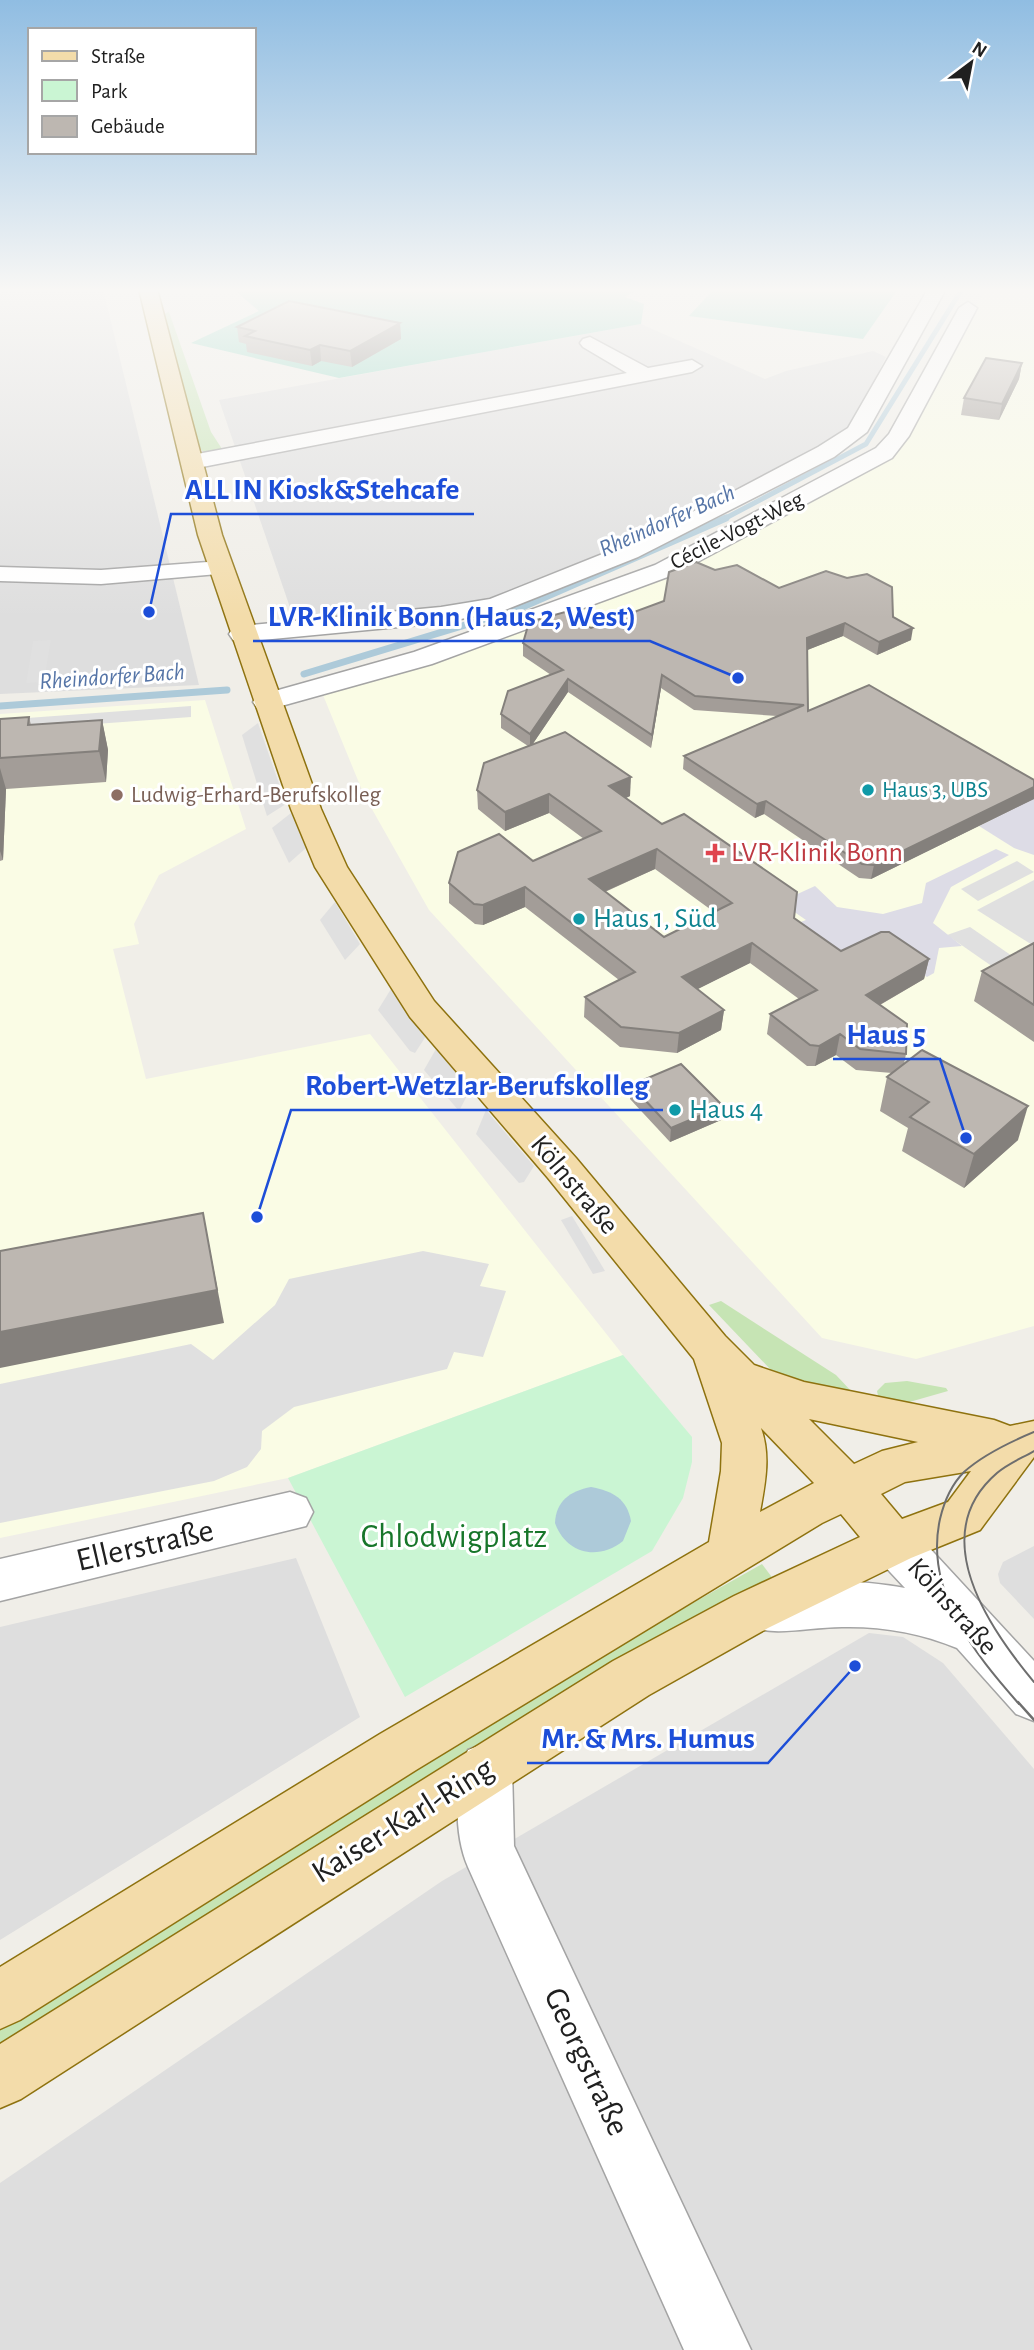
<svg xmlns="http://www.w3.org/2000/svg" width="1034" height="2350" viewBox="0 0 1034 2350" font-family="'Alegreya Sans',sans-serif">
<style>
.residential{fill:#dedede}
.education{fill:#fafce5}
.grass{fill:#c6e4b4}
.park{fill:#caf5d3}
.pitch{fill:#8ed7c3}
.parking{fill:#e0e0e0}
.plaza{fill:#dddce6}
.water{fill:#adcad9}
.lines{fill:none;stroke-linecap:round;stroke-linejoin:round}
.stream-far1{stroke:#adcad9;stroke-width:5}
.stream{stroke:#adcad9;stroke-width:7}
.minor-casing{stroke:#a4a4a4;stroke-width:3}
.major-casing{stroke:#8e720f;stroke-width:3}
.minor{fill:#fff;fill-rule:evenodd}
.major{fill:#f3dcaa;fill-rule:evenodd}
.tram-far1{stroke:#6e6e6e;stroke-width:2}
.tram{stroke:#6e6e6e;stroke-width:2.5}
.wall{fill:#a39d98;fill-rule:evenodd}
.shaded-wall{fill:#84807c}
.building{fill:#bdb7b1;stroke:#84807c;stroke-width:2;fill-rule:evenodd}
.culture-dot{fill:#0f9aa8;stroke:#fff;stroke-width:2.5}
.education-dot{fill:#8d6e63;stroke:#fff;stroke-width:2.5}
.health-dot{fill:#e0444e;stroke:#fff;stroke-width:2.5}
.labels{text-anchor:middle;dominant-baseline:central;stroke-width:6;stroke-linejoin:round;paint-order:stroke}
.far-street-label{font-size:23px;fill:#202020;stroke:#fff}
.far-culture-label{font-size:23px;fill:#0d838f;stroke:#fff;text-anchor:start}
.far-education-label{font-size:23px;fill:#785e54;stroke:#fff;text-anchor:start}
.far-water-label{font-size:24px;font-style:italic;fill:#5675a7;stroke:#fff}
.health-label{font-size:28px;fill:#be3a42;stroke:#fff;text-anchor:start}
.culture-label{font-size:28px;fill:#0d838f;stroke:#fff;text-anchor:start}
.street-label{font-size:28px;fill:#202020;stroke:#fff}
.near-park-label{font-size:33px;fill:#17762a;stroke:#fff}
.near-street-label{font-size:33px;fill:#202020;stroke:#fff}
.leader{fill:none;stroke:#1d4ed8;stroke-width:2.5}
.callout-dot{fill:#1d4ed8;stroke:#fff;stroke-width:2.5}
.callout-label{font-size:30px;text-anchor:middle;font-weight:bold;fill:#1d4ed8;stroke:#fff;stroke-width:6;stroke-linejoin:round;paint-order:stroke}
</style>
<rect width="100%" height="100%" fill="#f0eee8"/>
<g class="residential">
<path d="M0 289H103L199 685 0 694Z"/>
<path d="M641 324 765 379 786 371 873 351 886 357 849 431 808 457 562 576 469 609 296 625 219 400Z"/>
<path d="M1034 1546V1619L1000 1583 998 1574 1003 1562Z"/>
<path d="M296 1558 360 1717 0 1940V1627Z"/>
<path d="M869 1633 903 1637 943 1663 1034 1769V2350H0V2183L442 1881Z"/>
</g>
<g class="education">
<path d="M985 289H1034V1326L916 1359 822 1338 429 910 364 795 323 695 483 645 779 517 908 430Z"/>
<path d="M205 700 246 829 159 875 134 924 139 944 113 949 146 1079 370 1034 623 1355 288 1478 0 1538V714Z"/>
</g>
<g class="grass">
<path d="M169 312 211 432 224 452 205 453 199 448 163 314Z"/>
<path d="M721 1301 836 1375 853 1393 804 1388 771 1370 709 1305Z"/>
<path d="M907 1381 946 1388 948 1391 899 1405H880L877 1391 885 1383Z"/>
<path d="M762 1564 774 1580 0 2062V2022L487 1719Z"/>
</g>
<path class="park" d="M623 1355 692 1437V1462L683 1498 652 1551 405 1697 288 1478Z"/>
<g class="pitch">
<path d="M238 289H639L625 297 644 304 641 324 339 378 191 343 259 311 238 293Z"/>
<path d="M714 289H898L863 339 689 316Z"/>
</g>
<g class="parking">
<path d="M51 640 44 682 26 683 33 641Z"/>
<path d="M191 706V717L0 731V720Z"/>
<path d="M258 723 286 804 267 816 242 735Z"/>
<path d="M291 813 306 848 289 863 272 828Z"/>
<path d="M1017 861 1034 872 978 901 961 889Z"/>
<path d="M1034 880V946L977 910Z"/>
<path d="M335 902 360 944 345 960 320 920Z"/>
<path d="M970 927 1015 958 996 969 947 935Z"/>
<path d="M391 989 426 1036 415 1053 410 1051 378 1010Z"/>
<path d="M436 1049 470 1090 459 1111 424 1070Z"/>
<path d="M486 1110 534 1166 524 1182 519 1183 476 1134Z"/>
<path d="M572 1216 605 1271 593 1274 561 1220Z"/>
<path d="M423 1251 489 1264 480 1286 506 1291 483 1357 454 1352 447 1369 294 1407 262 1431 261 1449 247 1467 214 1481 0 1523V1384L191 1344 213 1360 275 1305 289 1279Z"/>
</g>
<g class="plaza">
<path d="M1034 798V855L1014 848 979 826Z"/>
<path d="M996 849 1009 855 951 887 933 923 962 946 939 948 934 973 927 977 881 946 840 966 787 927 806 920 780 902 815 886 837 907 883 914 922 903 926 883Z"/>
</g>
<path class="water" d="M591 1487C613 1491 627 1499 631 1521L623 1541C598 1561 566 1554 555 1523 556 1501 570 1491 591 1487Z"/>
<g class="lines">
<path class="stream-far1" d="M722 520 866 444 962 289"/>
<g class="stream">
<path d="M304 674 518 609 726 518"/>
<path d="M0 706 227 690"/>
</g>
<defs>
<g id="minor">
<path d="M928 289H946L867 432 834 457 638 557 505 610 441 623 242 642 233 640 229 634 233 628 242 626 441 607 490 599 620 547 725 496 818 447 848 428Z"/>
<path d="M968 302 977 308 909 436 892 458 673 575 432 664 267 710 257 708 253 702 257 696 414 652 655 565 876 448 889 434 959 308Z"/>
<path d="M590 337 648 368 692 360 702 366 692 372 192 469 181 462 192 455 627 373 583 347 580 343 583 339Z"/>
<path d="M221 561 230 563 233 568 230 573 101 584 0 581V567L101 570Z"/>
<path d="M290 1492 306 1498 313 1512 306 1526 0 1601V1559Z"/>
<path d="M894 1522 911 1528 1034 1661V1721L1016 1714 957 1648C921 1633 881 1626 842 1627 810 1627 775 1637 746 1626L739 1610 746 1594C792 1577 856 1579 905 1588L877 1558 870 1543 877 1528Z"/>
<path d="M486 1743 504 1750 512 1768 514 1846 751 2350H684L468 1867C454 1835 454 1782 468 1750Z"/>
</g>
<path id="major" d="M139 289H157L222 535 321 809 347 867 434 1001 576 1158 725 1336 754 1365 804 1382 994 1420 1010 1426 1034 1421V1457L980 1530 911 1558 768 1628 649 1695 21 2099 0 2108V2044L613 1661 734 1596 860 1537 841 1514 822 1523 416 1770 20 2020 0 2029V1967L380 1734 709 1542 721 1471 722 1443 694 1359 548 1178 410 1017 315 867 291 809 198 535ZM809 1419 918 1442 882 1451 854 1464ZM761 1428 814 1483 760 1512C765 1484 771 1456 761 1428ZM971 1471 948 1502 902 1519 881 1494 905 1482Z"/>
</defs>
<use href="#minor" class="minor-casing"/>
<use href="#major" class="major-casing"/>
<use href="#minor" class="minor"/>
<use href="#major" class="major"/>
<g class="tram-far1">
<path d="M1034 1451C1022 1458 1007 1464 997 1473 925 1535 988 1627 1034 1682"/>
<path d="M1019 1704C974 1653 924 1591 940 1519 944 1502 951 1485 964 1472 984 1454 1010 1442 1034 1432"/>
</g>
<path class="tram" d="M1018 1702 1034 1720"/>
</g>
<g class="wall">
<path d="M400 323 401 339 352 367 321 361 312 366 247 352 246 344 239 342 237 327Z"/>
<path d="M1022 363 1019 379 999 420 961 415 964 398Z"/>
<path d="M715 570 779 588 893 617 911 640 877 655 843 636 807 650 808 711 1034 780V799L871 879 859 878 764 814 755 818 683 769 684 756 777 716 694 710 661 688 651 748 568 692 532 745 630 796 626 798 841 951 929 959 924 979 880 1005 906 1054 904 1064 1018 1140 964 1188 902 1151 908 1128 880 1111 887 1077 892 1073 856 1070 836 1055 815 1066H807L767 1034 770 1014 799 999 750 963 697 989 724 1010 721 1030 677 1053 620 1047 584 1017 585 997 619 980 525 907 483 925 475 924 449 903V883L533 861 584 839 549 813 505 831 478 809 477 790 528 746 501 728V714L551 675 523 656V643L591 628 664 601ZM655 869 714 912 664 937 605 892Z"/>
<path d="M29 717 31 725 102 720 108 750 106 782 6 789 3 860 0 861V719Z"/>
<path d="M1034 943V1042L974 1001 982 971Z"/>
<path d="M631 1085 723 1106 721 1120 670 1142 630 1099Z"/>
</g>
<g class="shaded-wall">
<path d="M400 323 401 339 352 367 350 351Z"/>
<path d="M320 345 321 361 312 366 310 350Z"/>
<path d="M1022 363 1019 379 999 420 1002 404Z"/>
<path d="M845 623 843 636 805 651 807 638Z"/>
<path d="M913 628 911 640 877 655 879 642Z"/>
<path d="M662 675 661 688 651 748 652 735Z"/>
<path d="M568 679V692L530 748V734Z"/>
<path d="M102 720 108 750 106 782 99 751Z"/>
<path d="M0 768 6 789 3 860 0 851Z"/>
<path d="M631 777 630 796 608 806 609 786Z"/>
<path d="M1034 787V799L871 879 874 865Z"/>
<path d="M549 794V813L505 831V812Z"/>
<path d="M766 801 764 814 755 818 757 804Z"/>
<path d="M657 849 655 869 588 899 589 879Z"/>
<path d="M525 887V907L483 925V905Z"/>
<path d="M752 943 750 963 680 998 682 977Z"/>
<path d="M929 959 924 979 862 1015 866 995Z"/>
<path d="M724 1010 721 1030 677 1053 679 1033Z"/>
<path d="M840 1034 836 1055 815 1066 819 1046Z"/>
<path d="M723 1106 721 1120 670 1142 671 1128Z"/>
<path d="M1028 1106 1018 1140 964 1188 974 1154Z"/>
<path d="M203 1213 224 1323 0 1368V1332Z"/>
</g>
<g class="building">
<path d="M289 301 400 323 350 351 320 345 310 350 245 336 255 331 237 327Z"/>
<path d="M986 358 1022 363 1002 404 964 398Z"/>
<path d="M696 562 715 570 737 565 779 588 826 571 847 578 867 574 892 587 893 617 913 628 879 642 845 623 807 638 808 711 869 685 1034 780V787L874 865 862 864 766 801 757 804 684 756 804 705 695 696 662 675 652 735 568 679 530 734 501 714 508 691 563 670 523 643 529 622 565 612 591 628 664 601 669 572Z"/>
<path d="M29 717 28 725 102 720 99 751 0 758V719Z"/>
<path d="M565 732 631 777 609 786 662 824 684 814 797 892 794 918 841 951 881 932H889L929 959 866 995 907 1024 906 1054 860 1049 840 1034 819 1046 810 1045 770 1014 817 990 752 943 682 977 724 1010 679 1033 621 1027 585 997 635 972 525 887 483 905 474 904 449 883 458 852 499 834 533 861 601 831 549 794 505 812 477 790 484 763ZM657 849 732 903 664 937 589 879Z"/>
<path d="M1034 943V1005L982 971Z"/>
<path d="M922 1050 1028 1106 974 1154 910 1117 929 1102 887 1077Z"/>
<path d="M681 1064 723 1106 671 1128 631 1085Z"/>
<path d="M203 1213 217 1290 0 1332V1251Z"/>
</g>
<linearGradient id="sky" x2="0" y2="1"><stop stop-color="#90bde2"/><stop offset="0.47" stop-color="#f8f7f5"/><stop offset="1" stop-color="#f8f7f5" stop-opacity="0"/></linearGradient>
<rect width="1034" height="618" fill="url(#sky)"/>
<g class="culture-dot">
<circle cx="868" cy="790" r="7"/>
<circle cx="579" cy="919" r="7"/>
<circle cx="675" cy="1110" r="7"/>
</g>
<circle class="education-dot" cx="117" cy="795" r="7"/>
<path class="health-dot" d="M711.5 842.5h7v7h7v7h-7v7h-7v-7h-7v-7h7z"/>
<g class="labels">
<g class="far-street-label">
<text transform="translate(737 531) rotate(-27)">Cécile-Vogt-Weg</text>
</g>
<g class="far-culture-label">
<text x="882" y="790">Haus 3, UBS</text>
</g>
<g class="far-education-label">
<text x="131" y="795">Ludwig-Erhard-Berufskolleg</text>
</g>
<g class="far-water-label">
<text transform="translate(667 521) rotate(-24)">Rheindorfer Bach</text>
<text transform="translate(112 677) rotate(-4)">Rheindorfer Bach</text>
</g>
<g class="health-label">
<text x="731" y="853">LVR-Klinik Bonn</text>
</g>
<g class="culture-label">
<text x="593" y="919">Haus 1, Süd</text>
<text x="689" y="1110">Haus 4</text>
</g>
<g class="street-label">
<text transform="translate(574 1185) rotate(50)">Kölnstraße</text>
<text transform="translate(952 1607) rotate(48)">Kölnstraße</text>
</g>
<g class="near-park-label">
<text x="454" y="1537">Chlodwigplatz</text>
</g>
<g class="near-street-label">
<text transform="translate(145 1546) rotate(-13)">Ellerstraße</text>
<text transform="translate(403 1821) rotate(-32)">Kaiser-Karl-Ring</text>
<text transform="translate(586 2062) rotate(65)">Georgstraße</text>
</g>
</g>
<path class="leader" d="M149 612L171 514H474M738 678L650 641H253M966 1138L940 1059H833M257 1217L291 1110H663M855 1666L768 1763H527"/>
<g class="callout-dot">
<circle cx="149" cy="612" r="7"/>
<circle cx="738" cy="678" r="7"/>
<circle cx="966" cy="1138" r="7"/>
<circle cx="257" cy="1217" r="7"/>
<circle cx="855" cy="1666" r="7"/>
</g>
<g class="callout-label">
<text x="322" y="499">ALL IN Kiosk&amp;Stehcafe</text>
<text x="452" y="626">LVR-Klinik Bonn (Haus 2, West)</text>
<text x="886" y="1044">Haus 5</text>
<text x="477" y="1095">Robert-Wetzlar-Berufskolleg</text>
<text x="648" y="1748">Mr. &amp; Mrs. Humus</text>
</g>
<rect x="28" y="28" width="228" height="126" fill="#ffffff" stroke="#a6a6a6" stroke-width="2"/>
<rect x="42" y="51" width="35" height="10" fill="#f3dcaa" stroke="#a6a6a6" stroke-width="2"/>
<text x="91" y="63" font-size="21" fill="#202020">Straße</text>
<rect x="42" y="80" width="35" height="21" fill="#caf5d3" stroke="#a6a6a6" stroke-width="2"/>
<text x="91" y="98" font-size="21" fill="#202020">Park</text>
<rect x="42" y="116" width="35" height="21" fill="#bdb7b1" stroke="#a6a6a6" stroke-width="2"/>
<text x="91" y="133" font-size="21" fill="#202020">Gebäude</text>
<g transform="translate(971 63) rotate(32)" stroke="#ffffff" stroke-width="5" paint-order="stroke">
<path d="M0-5L12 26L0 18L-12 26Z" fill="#202020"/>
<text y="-10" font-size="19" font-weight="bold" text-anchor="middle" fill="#202020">N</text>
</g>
</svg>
